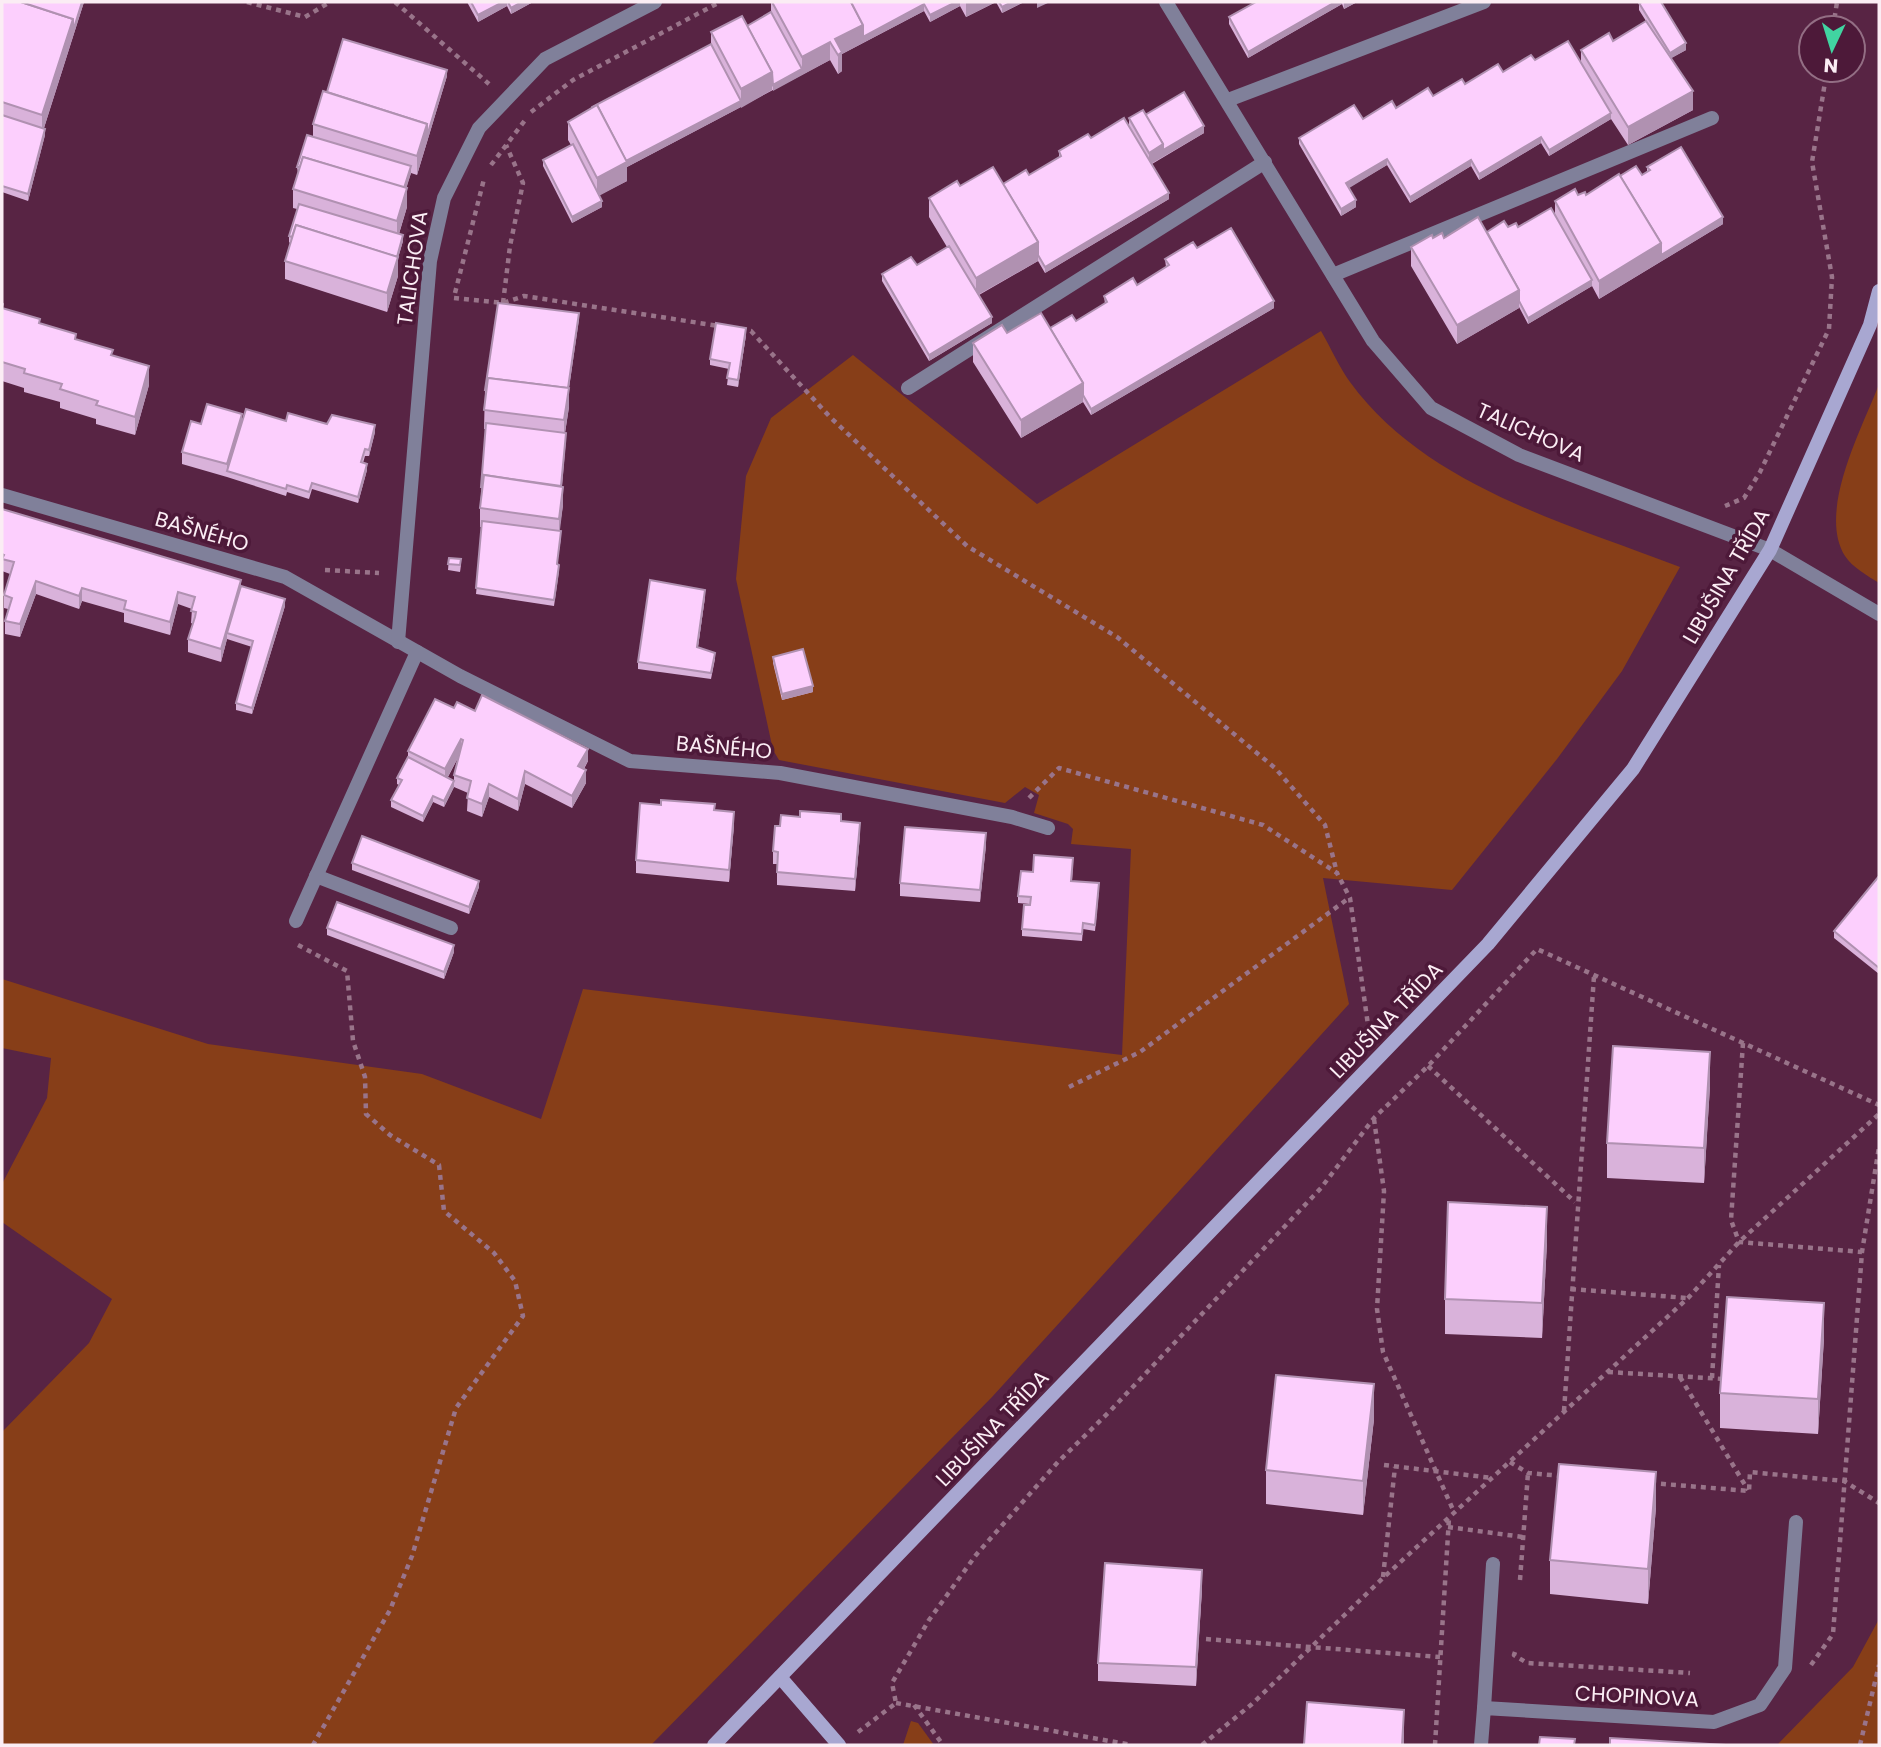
<svg xmlns="http://www.w3.org/2000/svg" width="1881" height="1747" viewBox="0 0 1881 1747" font-family="Poppins,sans-serif">
<style>
.green{fill:#873e18}
.lines{fill:none;stroke-linecap:round;stroke-linejoin:round}
.path{stroke:#99748a;stroke-width:4.5;stroke-dasharray:5 5;stroke-linecap:butt}
.lane{stroke:#80809a;stroke-width:14}
.street{stroke:#80809a;stroke-width:14}
.secondary{stroke:#a8a7d1;stroke-width:14}
.wall{fill:#d9b2da;fill-rule:evenodd}
.shaded-wall{fill:#b091b1}
.building{fill:#fccffd;stroke:#b091b1;stroke-width:2}
.labels{text-anchor:middle;dominant-baseline:central;stroke-width:7;stroke-linejoin:round;paint-order:stroke}
.street-label{font-size:21px;fill:#fbedf4;stroke:#4d1939}
</style>
<rect width="100%" height="100%" fill="#582444"/>
<g class="green">
<path d="M1321 331C1331 348 1339 367 1350 382 1426 486 1566 523 1680 567L1622 671 1557 759 1452 890 1323 878 1349 1004 992 1397 651 1745H2V1432L89 1343 112 1299 2 1222V1184L47 1098 51 1058 2 1048V979L208 1044 422 1074 541 1119 583 989 1122 1055 1131 849 1071 844 1073 829 1068 824 1034 813 1039 795 1025 787 1005 803 779 760 773 750 736 579 746 476 771 418 853 355 1037 504Z"/>
<path d="M1879 384V583C1868 576 1852 567 1845 556 1817 511 1862 429 1879 384Z"/>
<path d="M1879 1619V1745H1777L1853 1667Z"/>
<path d="M911 1721 918 1723 934 1745H903Z"/>
</g>
<g class="lines">
<g class="path">
<path d="M247 2 305 17 330 2"/>
<path d="M395 2 489 84"/>
<path d="M1833 28 1837 2"/>
<path d="M531 112 573 80 720 2"/>
<path d="M491 165 526 119"/>
<path d="M455 293 484 179"/>
<path d="M454 298 503 303 524 296 719 326"/>
<path d="M503 303 510 246 523 183 506 145"/>
<path d="M741 329 751 331 830 417 967 546 1117 637 1275 768 1325 825 1337 873"/>
<path d="M1725 506 1744 498 1760 472 1829 329 1832 277 1812 162 1827 70"/>
<path d="M325 570 379 573"/>
<path d="M1029 798 1059 768 1263 825 1337 873 1350 898 1369 1032"/>
<path d="M298 945 347 971 353 1041 365 1077 366 1114 390 1135 439 1165 444 1211 494 1253 515 1281 523 1316 456 1408 412 1556 390 1610 313 1745"/>
<path d="M1743 1043 1731 1220 1739 1242 1862 1252"/>
<path d="M1428 1066 1575 1202"/>
<path d="M1069 1087 1140 1052 1349 898"/>
<path d="M1374 1119 1384 1191 1377 1309 1383 1352 1454 1512"/>
<path d="M1571 1289 1687 1298"/>
<path d="M1608 1372 1724 1379"/>
<path d="M1680 1377 1748 1490"/>
<path d="M1712 1378 1719 1265"/>
<path d="M1564 1411 1594 976"/>
<path d="M1510 1462 1528 1473 1562 1476"/>
<path d="M1384 1465 1492 1478"/>
<path d="M1651 1483 1749 1491 1750 1472 1844 1481 1879 1503"/>
<path d="M1448 1527 1523 1537"/>
<path d="M1383 1577 1395 1467"/>
<path d="M1520 1580 1528 1473"/>
<path d="M1206 1639 1440 1657"/>
<path d="M1515 1652 1514 1655 1527 1663 1690 1673"/>
<path d="M1811 1665 1833 1634 1862 1252 1879 1147"/>
<path d="M896 1703 1132 1745"/>
<path d="M914 1705 943 1745"/>
<path d="M858 1732 896 1703 892 1683 929 1620 976 1555 1058 1462 1111 1410 1321 1188 1374 1118 1428 1066 1537 949 1879 1105"/>
<path d="M1202 1745 1252 1704 1383 1578 1688 1298 1739 1242 1879 1114"/>
<path d="M1435 1745 1449 1518"/>
<path d="M1860 1745 1879 1665"/>
</g>
<path class="lane" d="M316 876 451 928"/>
<g class="street">
<path d="M1166 2 1373 341 1431 408 1519 455 1770 550 1879 614"/>
<path d="M1228 100 1484 2"/>
<path d="M1333 275 1712 118"/>
<path d="M908 388 1265 162"/>
<path d="M2 495 285 577 460 676 630 761 780 773 1012 817 1048 828"/>
<path d="M398 642 430 261 444 198 479 128 545 59 655 2"/>
<path d="M296 921 417 652"/>
<path d="M1484 1708 1493 1564"/>
<path d="M1481 1745 1484 1708 1714 1722 1760 1705 1785 1668 1796 1522"/>
</g>
<g class="secondary">
<path d="M780 1677 839 1745"/>
<path d="M714 1745 1488 944 1633 769 1770 550 1870 325 1879 291"/>
</g>
</g>
<g class="wall">
<path d="M2 2H84L44 128 45 135 28 201 2 192Z"/>
<path d="M467 2H533L511 14 507 6 478 22Z"/>
<path d="M771 2H996L966 17 960 6 930 22 924 11 842 54V71L838 74 830 60 627 167V181L599 195 602 207 572 223 543 166V160L571 145 568 140V122L711 44V32L747 26 771 12Z"/>
<path d="M996 2H1024L1002 13Z"/>
<path d="M1256 2H1357L1344 9 1342 4 1248 58 1229 24V17Z"/>
<path d="M1639 3 1686 50 1671 58 1693 110 1628 145 1611 119 1549 156 1541 143 1479 180 1471 166 1410 203 1387 165 1348 188 1356 207 1341 216 1299 144V138L1363 119 1503 72 1535 60 1581 62V50L1613 41 1646 21 1639 10Z"/>
<path d="M447 76 417 175 411 173 406 188 407 207 399 234 403 241 398 258V276L387 312 285 279V261L290 243 289 242V236L297 209 293 208V189L298 173 297 167 313 137V124L327 92Z"/>
<path d="M1145 115 1204 133 1152 164 1169 199 1045 273 1038 261 979 295 992 323 929 361 882 281V274L917 265 947 247 929 217V198L960 186 1003 184 1029 175 1059 157V151L1129 125V118Z"/>
<path d="M1647 167 1723 224 1599 299 1592 286 1528 324 1519 307V308L1457 344 1411 266V247L1433 238H1444L1487 232 1508 227H1518L1555 214V201L1578 195H1586L1620 176 1642 175 1647 172Z"/>
<path d="M1197 248 1274 308 1091 415 1083 402 1021 438 973 362V343L1050 328 1076 321 1105 304 1104 296 1137 285 1166 267 1165 259Z"/>
<path d="M2 303 3 308 40 323 113 356 149 385 135 435 96 424V419L60 408V402L24 392V388L2 381Z"/>
<path d="M579 319 569 388V407L565 433 566 439 562 486 563 505 559 531 561 538 557 564 559 571 554 606 476 594 482 527H480V508L486 429H484L485 390Z"/>
<path d="M746 335 738 387 727 385 729 369 710 365V359Z"/>
<path d="M242 420 286 421 327 424 375 432 369 456H365L363 463 367 470 358 503 312 489 309 499 287 492 286 496 227 477 182 464V452L201 424Z"/>
<path d="M2 509 241 587 285 606 252 714 236 710V703L252 647 227 639 221 662 188 652V639L193 624 191 623 192 609 178 604 170 635 124 622V613L82 601 79 609 36 594 20 637 5 634V621L8 609 4 608V595L10 574 2 571Z"/>
<path d="M449 558 461 565 460 572 448 570Z"/>
<path d="M705 597 698 647 715 659 711 679 638 669V662Z"/>
<path d="M773 657 813 692 782 700 773 663Z"/>
<path d="M454 708 475 711 588 761 584 769 586 783 572 808 525 784 518 811 489 797 482 817 467 811 468 793 454 787 444 807 433 802 423 822 391 807V800L399 785 397 784V778L408 757V751ZM460 754 454 775V781L448 777Z"/>
<path d="M841 821 860 835 855 891 777 885V864H773V851L780 826Z"/>
<path d="M734 825 729 882 636 873V860Z"/>
<path d="M986 845 980 902 900 896V883Z"/>
<path d="M352 863 479 887 469 914 352 870Z"/>
<path d="M1073 864 1072 881 1099 890 1095 931 1083 929 1082 941 1022 936V929L1030 904 1018 903V896L1033 872Z"/>
<path d="M1879 876V974L1834 938V931Z"/>
<path d="M327 928 454 952 444 979 327 935Z"/>
<path d="M1710 1086 1704 1183 1607 1178V1143Z"/>
<path d="M1547 1242 1542 1338 1445 1334V1299Z"/>
<path d="M1824 1338 1818 1434 1720 1428V1393Z"/>
<path d="M1374 1419 1363 1515 1266 1504V1470Z"/>
<path d="M1656 1507 1648 1604 1550 1594V1560Z"/>
<path d="M1202 1589 1196 1686 1098 1681V1663Z"/>
</g>
<g class="shaded-wall">
<path d="M82 2H84L42 134V115L73 19Z"/>
<path d="M503 2H507V6L478 22V15Z"/>
<path d="M522 2H533L511 14V8Z"/>
<path d="M956 2H960V6L930 22V15Z"/>
<path d="M966 2H996L966 17Z"/>
<path d="M1012 2H1024L1002 13V7Z"/>
<path d="M1037 2H1050L1037 8Z"/>
<path d="M1335 2H1342V4L1248 58V52Z"/>
<path d="M1346 2H1357L1344 9V3Z"/>
<path d="M924 4V11L842 54V71L838 74V55L835 39 863 25Z"/>
<path d="M830 42V60L773 91V85L802 69V57Z"/>
<path d="M1686 43V50L1670 59V53Z"/>
<path d="M447 70V76L417 175V156L427 124Z"/>
<path d="M772 72V90L741 108V89Z"/>
<path d="M1693 91V110L1628 145V127Z"/>
<path d="M741 101V107L627 167V181L597 197V178L621 164Z"/>
<path d="M1611 113V119L1549 156V150Z"/>
<path d="M1204 126V133L1149 165V153L1163 144Z"/>
<path d="M45 129V135L28 201V194Z"/>
<path d="M1541 137V143L1479 180V174Z"/>
<path d="M1387 159V165L1346 190V183Z"/>
<path d="M1471 160V166L1410 203V197Z"/>
<path d="M411 166V173L401 206V199Z"/>
<path d="M407 188V207L397 240V221Z"/>
<path d="M1169 193V199L1045 273V267Z"/>
<path d="M1356 200V207L1341 216V209Z"/>
<path d="M602 201V207L572 223V217Z"/>
<path d="M1723 217V224L1599 299V281L1661 243Z"/>
<path d="M403 235V241L398 258V276L387 312V293Z"/>
<path d="M1038 242V261L976 296V278Z"/>
<path d="M1592 280V286L1528 324V318Z"/>
<path d="M1519 290V308L1457 344V325Z"/>
<path d="M1274 301V308L1091 415V409Z"/>
<path d="M579 313 567 401 569 388V407L564 439V420Z"/>
<path d="M992 317V323L929 361V355Z"/>
<path d="M746 328V335L738 387V380Z"/>
<path d="M149 366V385L135 435V417Z"/>
<path d="M1083 383V402L1021 438V420Z"/>
<path d="M242 414V427L227 471V464Z"/>
<path d="M375 425V432L369 456V450Z"/>
<path d="M367 464V470L358 503V497Z"/>
<path d="M563 487V505L559 538V519Z"/>
<path d="M241 580V593L227 633V639L221 662V649Z"/>
<path d="M36 581V594L20 637V624Z"/>
<path d="M82 588V601L79 609V596Z"/>
<path d="M705 590V597L697 653V647Z"/>
<path d="M178 592V604L170 635V622Z"/>
<path d="M285 599V606L252 714V708Z"/>
<path d="M813 686V692L782 700V694Z"/>
<path d="M461 739V752L445 782V769Z"/>
<path d="M588 749V761L578 779V766Z"/>
<path d="M586 770V783L572 808V796Z"/>
<path d="M525 771V784L518 811V799Z"/>
<path d="M454 781V787L444 807V801Z"/>
<path d="M489 784V797L482 817V804Z"/>
<path d="M433 796V802L423 822V816Z"/>
<path d="M734 812V825L729 882V870Z"/>
<path d="M860 823V835L855 891V879Z"/>
<path d="M986 833V845L980 902V890Z"/>
<path d="M479 881V887L469 914V907Z"/>
<path d="M454 945V952L444 979V972Z"/>
<path d="M1710 1052V1086L1704 1183V1148Z"/>
<path d="M1547 1207V1242L1542 1338V1303Z"/>
<path d="M1824 1303V1338L1818 1434V1399Z"/>
<path d="M1374 1384V1419L1363 1515V1481Z"/>
<path d="M1656 1472V1507L1648 1604V1569Z"/>
<path d="M1202 1570V1589L1196 1686V1667Z"/>
<path d="M1404 1710V1745H1402Z"/>
</g>
<g class="building">
<path d="M2 2H21L73 19 42 115 2 102Z"/>
<path d="M21 2H82L73 31V19Z"/>
<path d="M471 2H503L478 15Z"/>
<path d="M508 2H522L511 8Z"/>
<path d="M772 2H851L863 25 835 39 842 52 838 55 830 42 802 57Z"/>
<path d="M851 2H956L930 15 924 4 863 37V25Z"/>
<path d="M999 2H1012L1002 7Z"/>
<path d="M1256 2H1335L1248 52 1229 17Z"/>
<path d="M1642 2H1661L1686 43 1670 53 1639 3Z"/>
<path d="M771 12 802 69 773 85 772 72 747 26Z"/>
<path d="M742 16 772 72 741 89 711 32Z"/>
<path d="M1646 21 1693 91 1628 127 1581 50 1609 33 1613 41Z"/>
<path d="M343 39 447 70 427 136V124L327 92Z"/>
<path d="M1568 41 1611 113 1549 150 1541 137 1479 174 1471 160 1410 197 1387 159 1346 183 1356 200 1341 209 1299 138 1354 105 1363 119 1392 101 1396 108 1428 88 1433 96 1462 79 1465 84 1498 64 1503 72 1531 55 1535 60Z"/>
<path d="M711 44 741 101 626 161 597 105 592 108V107Z"/>
<path d="M323 91 427 124 417 156 313 124Z"/>
<path d="M1184 92 1204 126 1163 150V144L1145 115Z"/>
<path d="M597 105 627 162 597 178 568 122Z"/>
<path d="M1143 110 1163 144 1149 153 1129 118Z"/>
<path d="M2 115 45 129 28 194 2 186Z"/>
<path d="M1124 118 1169 193 1045 267 1038 255V242L1003 184 1026 170 1029 175 1061 156 1059 151 1088 134 1091 138Z"/>
<path d="M307 135 411 166 404 188 303 157 300 167H297Z"/>
<path d="M573 144 602 201 572 217 543 160Z"/>
<path d="M1681 147 1723 217 1661 255V243L1620 176 1636 166 1642 175 1650 170 1647 167Z"/>
<path d="M303 157 407 188 397 221 293 189Z"/>
<path d="M993 167 1038 242 976 278 929 198 957 181 960 186Z"/>
<path d="M1619 174 1661 243 1599 281 1555 201 1575 189 1578 195 1585 192 1586 195Z"/>
<path d="M299 204 403 235 397 257 296 225 292 237 289 236Z"/>
<path d="M1551 208 1592 280 1528 318 1519 301V290L1487 232 1504 221 1508 227 1516 223 1518 227Z"/>
<path d="M1478 217 1519 290 1457 325 1411 247 1432 235 1433 238 1442 233 1444 238Z"/>
<path d="M296 225 398 257 387 293 285 261Z"/>
<path d="M1231 228 1274 301 1091 409 1083 395V383L1050 328 1072 315 1076 321 1107 302 1104 296 1133 278 1137 285 1169 265 1165 259 1193 242 1197 248Z"/>
<path d="M949 246 992 317 929 355 882 274 911 257 917 265Z"/>
<path d="M2 303 3 304 2 308 40 319 39 323 76 334 75 339 113 350 111 355 149 366 135 417 96 405 98 401 60 389 62 384 24 373 25 369 2 362Z"/>
<path d="M498 303 579 313 568 388 488 378 486 390H485Z"/>
<path d="M1041 313 1083 383 1021 420 973 343 1002 325 1007 333Z"/>
<path d="M716 323 746 328 738 380 727 378 730 363 710 359Z"/>
<path d="M488 378 569 388 564 420 484 410Z"/>
<path d="M207 404 242 414 227 464 182 452 191 421 201 424Z"/>
<path d="M246 409 286 421 288 413 327 424 332 415 375 425 369 450 365 449 361 462 367 464 358 497 312 483 309 492 287 485 286 489 227 471Z"/>
<path d="M486 423 566 433 561 486 484 475 482 487H481Z"/>
<path d="M484 475 563 487 559 519 480 508Z"/>
<path d="M2 509 241 580 221 649 188 639 195 617 196 612 191 611 195 597 178 592 170 622 124 609 126 601 82 588 79 596 36 581 20 624 5 621 12 598 4 595 14 562 2 559 4 555 2 554Z"/>
<path d="M482 521 561 531 557 564 559 565 554 600 476 588Z"/>
<path d="M449 558 461 559 460 565 448 564Z"/>
<path d="M650 580 705 590 697 647 715 653 711 673 638 662Z"/>
<path d="M241 586 285 599 252 708 236 703 253 641 227 633Z"/>
<path d="M803 649 813 686 782 694 773 657Z"/>
<path d="M482 695 588 749 578 766 586 770 572 796 525 771 518 799 489 784 482 804 467 798 471 781 454 775 463 740 461 739 445 769 408 751 435 699 454 708 457 702 475 711Z"/>
<path d="M408 757 454 781 444 801 433 796 423 816 391 800 402 780 397 778Z"/>
<path d="M661 800 715 804 714 810 734 812 729 870 636 860 640 803 661 805Z"/>
<path d="M800 811 841 814V821L860 823 855 879 777 872 778 852 773 851 775 826H780L781 815 800 817Z"/>
<path d="M905 827 986 833 980 890 900 883Z"/>
<path d="M362 836 479 881 469 907 352 863Z"/>
<path d="M1034 855 1073 858 1071 881 1099 883 1095 925 1083 923 1082 934 1022 929 1024 905H1030L1031 897 1018 896 1021 871 1033 872Z"/>
<path d="M1879 876V968L1834 931Z"/>
<path d="M337 902 454 945 444 972 327 928Z"/>
<path d="M1613 1046 1710 1052 1704 1148 1607 1143Z"/>
<path d="M1448 1202 1547 1207 1542 1303 1445 1299Z"/>
<path d="M1727 1297 1824 1303 1818 1399 1720 1393Z"/>
<path d="M1276 1375 1374 1384 1363 1481 1266 1470Z"/>
<path d="M1559 1464 1656 1472 1648 1569 1550 1560Z"/>
<path d="M1105 1563 1202 1570 1196 1667 1098 1663Z"/>
<path d="M1307 1702 1404 1710 1402 1745H1304Z"/>
<path d="M1540 1737 1575 1739 1574 1745H1539Z"/>
<path d="M1610 1738 1726 1745H1610Z"/>
</g>
<g class="labels">
<g class="street-label">
<text transform="translate(412 268) rotate(-82)">TALICHOVA</text>
<text transform="translate(1531 432) rotate(24)">TALICHOVA</text>
<text transform="translate(202 531) rotate(16)">BAŠNÉHO</text>
<text transform="translate(1726 576) rotate(-60)">LIBUŠINA TŘÍDA</text>
<text transform="translate(724 747) rotate(5)">BAŠNÉHO</text>
<text transform="translate(1386 1020) rotate(-46)">LIBUŠINA TŘÍDA</text>
<text transform="translate(992 1428) rotate(-46)">LIBUŠINA TŘÍDA</text>
<text transform="translate(1637 1696) rotate(3)">CHOPINOVA</text>
</g>
</g>
<rect width="1881" height="1747" fill="none" stroke="#fbedf4" stroke-width="7"/>
<g transform="translate(1832 49) rotate(184)"><circle r="33" fill="#4d1939" stroke="#936e84" stroke-width="2"/>
<path d="M0-5L12 26L0 18L-12 26Z" fill="#41d4a1"/>
<text y="-10" font-size="19" font-weight="bold" text-anchor="middle" fill="#fbedf4">N</text>
</g>
</svg>
